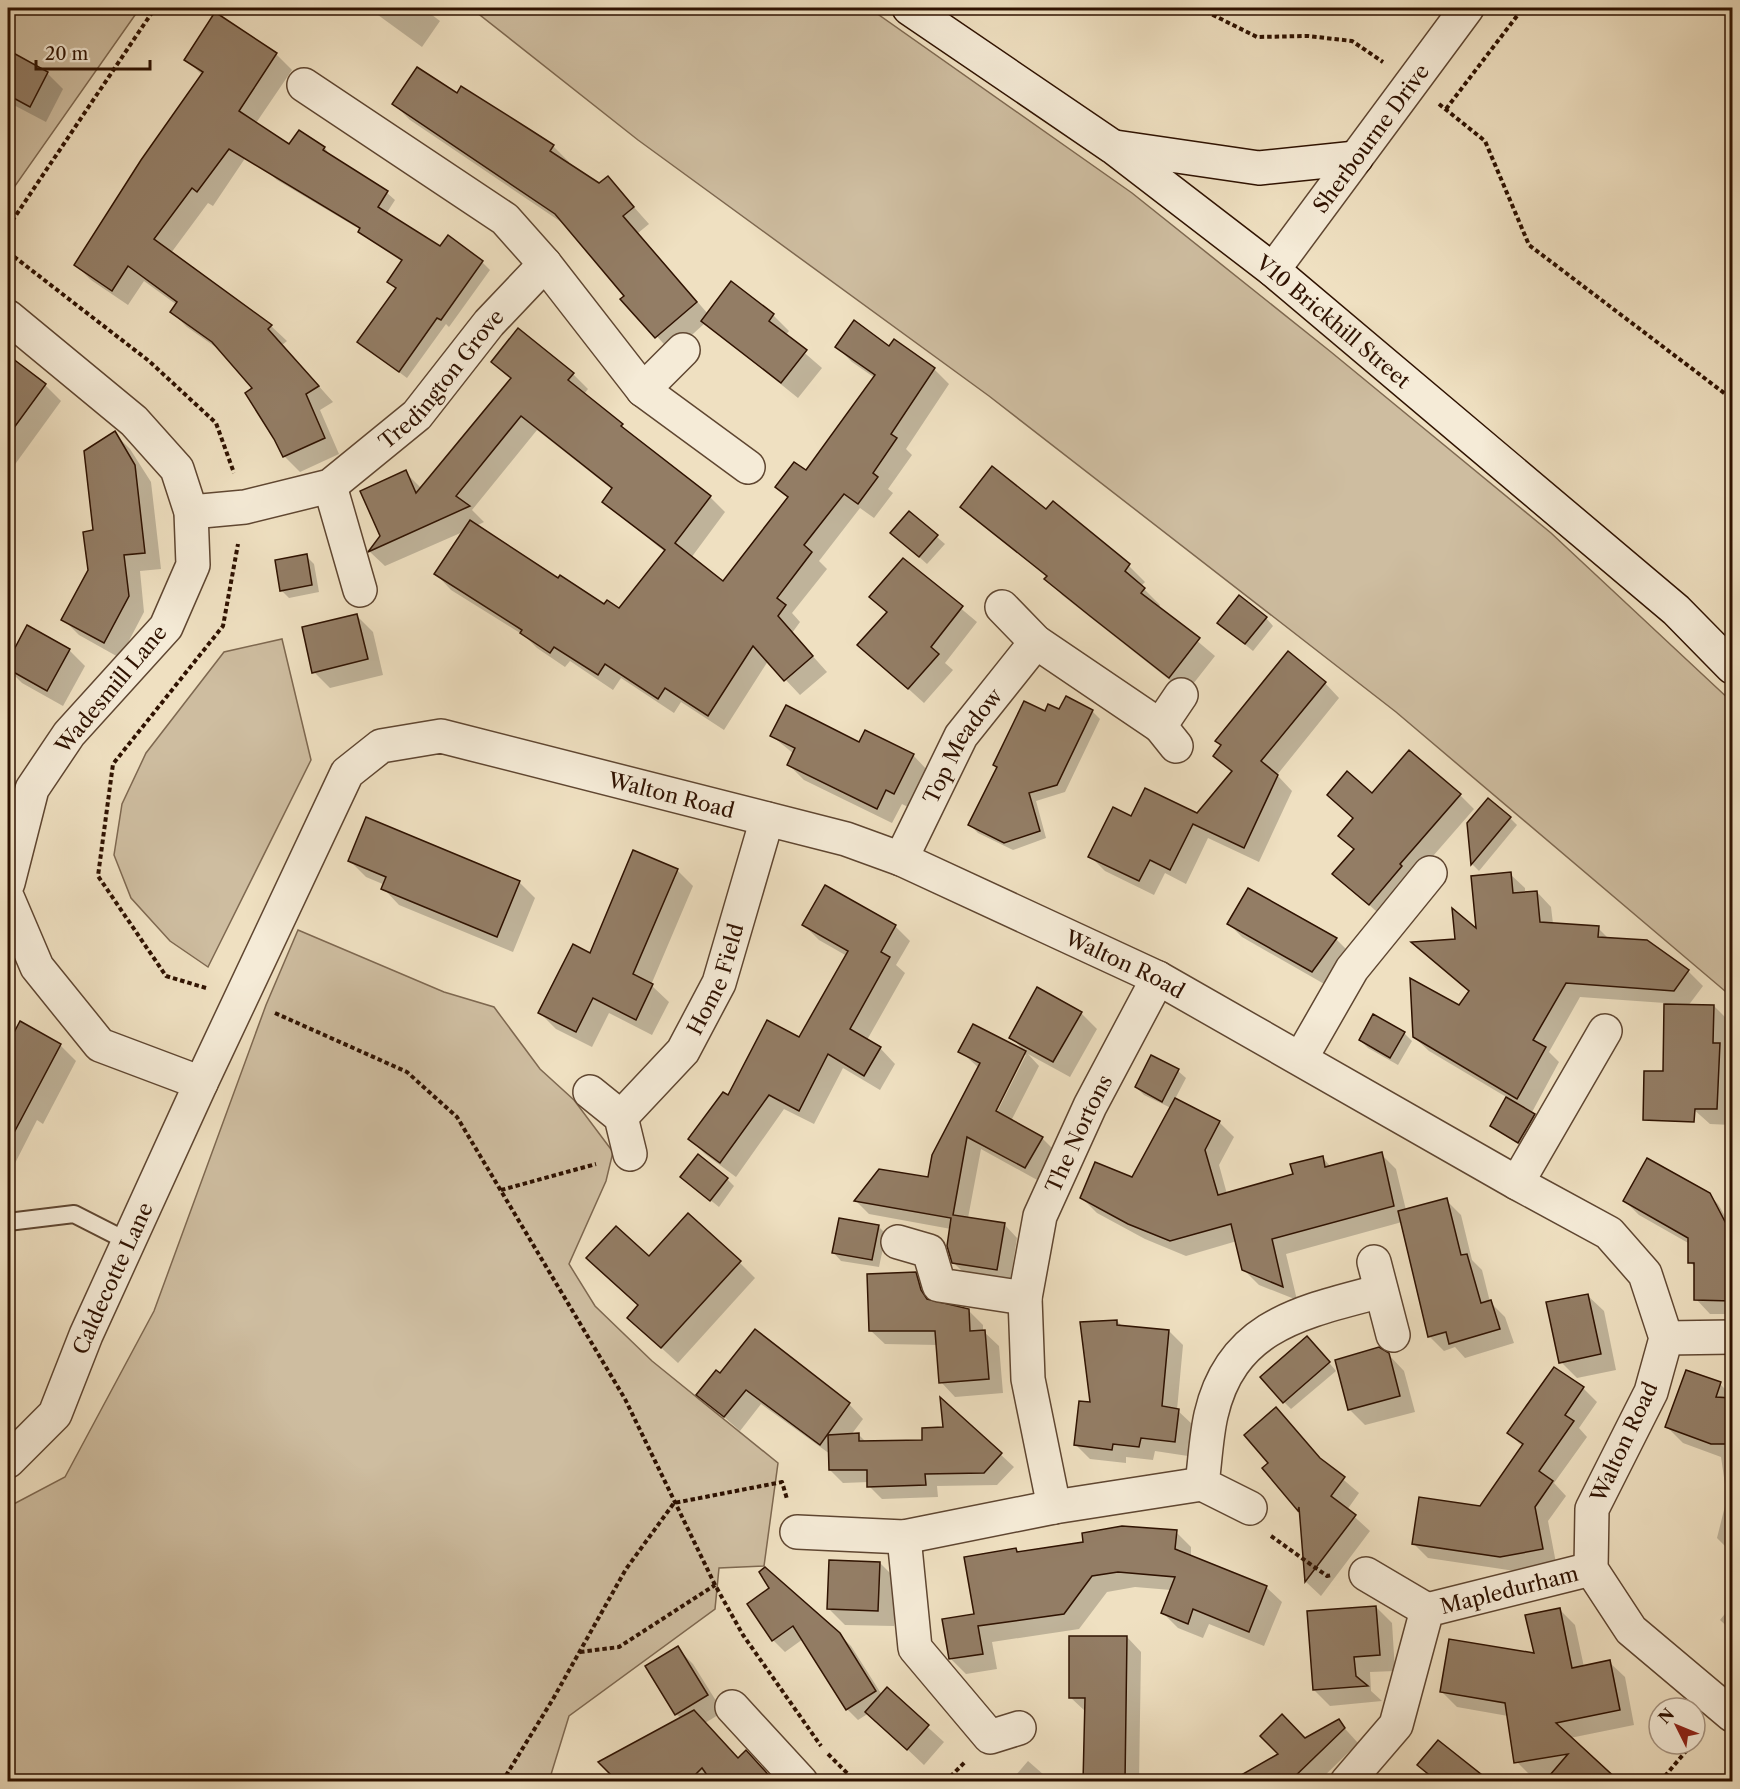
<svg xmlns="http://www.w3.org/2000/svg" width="1740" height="1789" viewBox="0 0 1740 1789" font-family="'Libre Caslon Text',serif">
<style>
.green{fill:#cebda0;stroke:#7e6850;stroke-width:1.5}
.shadow{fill:#0003;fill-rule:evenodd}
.building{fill:#937d65;stroke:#2f1201;stroke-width:1.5}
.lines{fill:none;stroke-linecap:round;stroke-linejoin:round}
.lane-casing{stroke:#5f4631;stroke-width:20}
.street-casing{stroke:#5f4631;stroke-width:36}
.secondary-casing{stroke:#2f1201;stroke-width:36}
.path{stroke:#2f1201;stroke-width:4;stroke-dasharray:4.5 3;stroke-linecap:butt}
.lane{stroke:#f5ebd7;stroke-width:16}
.street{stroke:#f5ebd7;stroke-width:33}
.secondary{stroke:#f5ebd7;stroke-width:33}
.labels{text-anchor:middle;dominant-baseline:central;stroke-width:5;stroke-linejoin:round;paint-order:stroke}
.street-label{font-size:21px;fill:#2f1201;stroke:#f5ebd7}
</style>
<rect width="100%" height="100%" fill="#efe0c1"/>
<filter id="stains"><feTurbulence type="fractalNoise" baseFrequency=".00333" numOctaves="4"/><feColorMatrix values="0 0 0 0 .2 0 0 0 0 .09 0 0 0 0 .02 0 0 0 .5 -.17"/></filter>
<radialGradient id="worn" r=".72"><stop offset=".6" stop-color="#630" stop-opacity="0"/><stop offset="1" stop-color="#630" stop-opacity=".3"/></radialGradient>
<g class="green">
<path d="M8 8H140L8 196Z"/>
<path d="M471 8H869L1132 193 1331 352 1551 533 1732 702V997L1396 712 989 396 638 140Z"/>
<path d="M282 639 311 760 208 967 170 941 131 898 114 855 122 804 146 753 224 652Z"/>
<path d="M298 930 444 992 494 1007 540 1069 574 1100 613 1152 606 1181 569 1264 595 1306 652 1361 778 1463 764 1566 719 1568 715 1609 569 1716 549 1781 8 1782V1507L65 1477 154 1311 266 1005Z"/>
</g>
<g class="shadow">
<path d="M317 8H339L336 12H325Z"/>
<path d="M383 8H423L440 21 422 47 378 15Z"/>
<path d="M8 52 47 73 63 89 46 122 8 102Z"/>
<path d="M276 54 292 70 254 126 262 133 213 206 208 203 171 253 271 326 287 341 282 345 333 402 320 410 339 454 300 472 284 456 255 388 224 353 187 327 172 312 177 305 144 281 128 305 91 280 76 265 203 76 186 59Z"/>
<path d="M457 95 553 146 569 162 567 164 599 185 608 178 649 224 638 233 708 314 773 315 789 331 785 336 822 368 798 398 705 323 672 353 623 299 626 296 567 226 410 120 394 104Z"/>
<path d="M299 132 325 148 331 157 387 193 395 200 386 214 441 248 482 262 490 270 449 327 446 324 407 378 359 342 397 289 389 281 403 262 368 239 361 230 277 180 269 173Z"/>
<path d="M837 347 889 348 934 369 949 384 906 449 912 455 888 489 893 493 874 518 860 508 819 561 827 569 792 613 800 622 792 633 827 672 800 695 768 661 724 730 681 702 674 713 621 678 613 690 570 661 565 667 537 648 525 636 451 590 436 574 465 531 385 566 370 552 382 536 405 472 421 488 512 380 493 362 573 374 588 389 584 394 638 441 710 497 725 512 691 558 723 583 789 499 777 486 806 473 875 378 852 362ZM537 430 613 490 604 502 665 552 619 610 605 606 559 580 476 526 484 522 472 510Z"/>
<path d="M10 359 45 385 61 401 8 474V362Z"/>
<path d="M114 433 130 449 151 482 161 569 140 571 144 612 120 658 79 635 63 619 89 570Z"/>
<path d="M962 507 1047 511 1129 566 1145 582 1141 586 1160 605 1158 608 1215 656 1186 693 1062 595 1048 578Z"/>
<path d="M909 513 945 544 927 564 900 540Z"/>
<path d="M306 556 314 564 319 592 289 598 281 590Z"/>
<path d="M903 560 977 622 945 663 953 670 924 703 860 645 887 613 871 597Z"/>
<path d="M357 616 373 632 383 675 330 688 314 672Z"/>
<path d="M1266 618 1273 626 1253 651 1227 630Z"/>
<path d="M27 627 69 650 85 666 63 706 22 683 8 669Z"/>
<path d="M1325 683 1339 698 1277 775 1292 791 1259 862 1208 838 1186 884 1165 873 1154 895 1105 871 1090 856 1132 818 1197 815 1232 773 1215 756Z"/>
<path d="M1060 711H1092L1100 719 1065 792 1036 801 1046 838 1013 850 978 833 970 825 998 768 994 765 1045 713Z"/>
<path d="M772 736 860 744 913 755 928 771 910 808 902 804 892 823 804 780 789 765 794 754Z"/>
<path d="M8 770 14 776 8 788Z"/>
<path d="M1372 795H1460L1474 809 1413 879 1384 918 1334 874 1355 850 1340 836Z"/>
<path d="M1510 818 1517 825 1479 871 1472 864 1469 824Z"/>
<path d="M350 861 519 882 535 898 513 952 399 905 383 888 385 885 366 877Z"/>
<path d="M677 870 693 886 651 985 669 1002 652 1035 609 1013 592 1047 556 1029 540 1013 591 955Z"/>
<path d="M1510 874 1525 888V894L1537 892 1551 907 1553 924 1598 928 1609 939 1647 942 1688 971 1703 986 1688 1006H1714L1730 1022 1732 1125 1710 1124 1664 1083 1665 1003 1580 997 1549 1052 1559 1062 1531 1114 1542 1123 1527 1150 1491 1126 1508 1098 1429 1051 1414 1037 1460 1007 1470 992 1457 940 1478 931Z"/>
<path d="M1229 924 1336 939 1349 952 1326 985 1242 937Z"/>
<path d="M804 925 895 926 910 941 896 965 905 973 867 1040 880 1048 895 1064 880 1090 843 1068 814 1124 784 1109 736 1177 705 1154 690 1139 728 1098 800 1039 847 956 819 940Z"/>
<path d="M1081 1013 1097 1029 1070 1077 1028 1054 1039 1066 1011 1121 1042 1138 1055 1151 1039 1181 981 1149 968 1218 1004 1224 1017 1238 1010 1282 967 1276 953 1262 951 1229 869 1214 856 1201 929 1179 979 1068 960 1051 1025 1052 1011 1037ZM1022 1055H1026L994 1118 991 1117Z"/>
<path d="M20 1023 60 1045 76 1061 43 1124 37 1120 8 1177V1047Z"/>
<path d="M1404 1033 1412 1041 1398 1065 1368 1048 1360 1040Z"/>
<path d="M1178 1071 1186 1078 1175 1099 1219 1122 1234 1137 1219 1165 1227 1194 1295 1175 1322 1157 1331 1167 1381 1154 1396 1169 1406 1210 1446 1200 1461 1215 1472 1260 1482 1270 1490 1302 1505 1317 1514 1343 1465 1358 1455 1347 1444 1351 1429 1336 1402 1222 1286 1254 1297 1300 1259 1285 1243 1269 1237 1241 1186 1256 1145 1239 1097 1213 1082 1198 1133 1179 1171 1108 1144 1095 1136 1087Z"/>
<path d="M1648 1160 1703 1189 1718 1204 1732 1228V1314H1710L1696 1299V1268L1690 1262V1244L1639 1215 1625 1201Z"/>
<path d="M682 1177 727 1179 734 1186 719 1207Z"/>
<path d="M878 1226 886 1234 879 1267 841 1261 834 1253Z"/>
<path d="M649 1258 739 1262 755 1278 678 1363 645 1333 640 1306Z"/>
<path d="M915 1273 930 1288 934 1302 968 1310 983 1325V1331L999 1346 1003 1393 955 1397 941 1382 938 1345 885 1344 870 1330Z"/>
<path d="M1587 1295 1604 1311 1616 1370 1577 1378 1561 1362Z"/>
<path d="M1117 1321 1123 1327 1169 1331 1183 1345 1177 1410 1192 1424 1188 1456 1155 1451 1153 1460 1126 1457V1463L1090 1459 1076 1445Z"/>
<path d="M1315 1346 1336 1371 1291 1409 1284 1402Z"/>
<path d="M1388 1354 1404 1371 1415 1412 1365 1425 1349 1409Z"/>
<path d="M720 1376 849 1404 863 1419 851 1435H859L866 1442 924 1441 944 1429 942 1400 1014 1467 997 1485 937 1486 938 1497 882 1499 869 1486V1482L843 1483 830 1470V1454L761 1404 740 1431 698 1394Z"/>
<path d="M1720 1384 1732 1396V1553L1717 1538 1727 1498 1721 1457 1683 1443 1667 1427Z"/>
<path d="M1583 1388 1597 1402 1579 1428 1587 1437 1554 1483 1566 1496 1548 1521 1556 1563 1515 1571 1428 1558 1414 1544 1481 1508 1523 1447 1509 1433Z"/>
<path d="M1291 1424 1325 1464 1359 1493 1347 1510 1370 1531 1321 1596 1306 1582 1301 1512 1264 1469 1270 1463Z"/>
<path d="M1176 1532 1191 1547V1557L1266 1587 1282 1602 1264 1646 1209 1624 1203 1638 1178 1628 1163 1613 1171 1590 1135 1587 1107 1592 1079 1629 992 1642 997 1669 966 1674 951 1659 944 1620 975 1615 1016 1549 1020 1553Z"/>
<path d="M880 1563 896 1579 894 1626 845 1625 829 1609Z"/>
<path d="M749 1604 839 1634 851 1646 882 1695 887 1690 944 1742 924 1765 869 1713 858 1720 847 1709 803 1639 785 1652 773 1640Z"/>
<path d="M1732 1605V1631L1720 1620Z"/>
<path d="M1376 1607 1392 1623 1395 1671 1370 1672 1371 1691 1382 1701 1330 1706 1314 1690Z"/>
<path d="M1559 1609 1575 1625 1584 1667 1609 1662 1625 1677 1634 1725 1570 1738 1618 1782H1537L1515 1760 1508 1716 1457 1707 1442 1692 1536 1654Z"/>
<path d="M1127 1637 1141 1652 1139 1782H1084L1086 1712 1070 1697Z"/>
<path d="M677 1648 693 1664 723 1712 705 1723 738 1759 774 1782H604L681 1718 676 1714Z"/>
<path d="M1338 1721 1358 1743 1318 1782H1232Z"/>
<path d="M1028 1761 1052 1782H1010Z"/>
<path d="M1419 1765 1486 1782H1427L1431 1777Z"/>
</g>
<g class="building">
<path d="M215 12 277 53 239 111 289 144 299 130 325 147 323 150 388 191 378 207 440 246 448 235 483 261 441 320 437 318 399 372 357 342 396 288 387 282 402 260 358 232 360 228 229 149 197 192 192 188 154 239 272 325 268 329 319 386 306 394 325 438 283 457 274 439 245 393 252 388 212 342 170 312 177 302 128 266 112 291 74 265 141 160 203 72 184 60Z"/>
<path d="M8 50 48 72 30 107 8 95Z"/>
<path d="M417 67 457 93 461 86 529 129 554 145 550 151 599 183 608 176 634 207 623 216 697 302 655 338 620 299 624 296 555 214 392 104Z"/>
<path d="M731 281 774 314 769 321 807 350 781 383 701 321Z"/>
<path d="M854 320 889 346 894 339 935 368 891 434 897 438 873 473 878 477 858 504 844 494 804 545 812 552 777 598 786 605 778 616 813 656 784 681 753 646 708 716 665 688 658 699 605 664 598 675 554 647 550 653 520 633 522 630 434 574 470 520 558 578 560 575 604 604 607 600 619 608 665 550 602 502 612 488 521 416 456 496 470 506 368 552 380 536 360 491 406 470 416 493 511 378 491 362 518 328 574 373 568 380 623 424 621 426 711 496 675 543 723 581 788 497 775 487 794 462 806 470 875 375 835 347Z"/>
<path d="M8 355 46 384 8 436Z"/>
<path d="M115 431 135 465 145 553 124 555 129 596 104 643 61 620 88 570 83 532 93 530 84 451Z"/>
<path d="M992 466 1046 509 1053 501 1130 564 1125 571 1145 588 1141 593 1200 638 1169 678 1090 616 1044 579 1047 576 960 507Z"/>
<path d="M909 511 938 535 919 557 890 533Z"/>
<path d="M307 554 312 585 280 591 275 560Z"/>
<path d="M903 558 963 606 931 647 939 654 908 689 857 645 887 612 869 597Z"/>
<path d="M1239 595 1267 617 1245 644 1217 623Z"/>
<path d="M357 614 368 659 312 673 302 627Z"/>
<path d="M27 625 70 649 47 691 8 669V661Z"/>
<path d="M1288 651 1326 682 1261 761 1278 775 1244 848 1193 824 1170 870 1150 860 1139 881 1088 857 1113 807 1131 816 1145 788 1197 813 1232 771 1213 756 1221 745 1215 741Z"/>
<path d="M1066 696 1093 710 1057 785 1029 793 1040 831 1004 843 968 825 997 767 993 765 1024 701 1045 711 1048 704 1059 709Z"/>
<path d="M786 705 859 742 865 730 914 754 894 794 886 790 877 809 787 765 795 748 770 736Z"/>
<path d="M1409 750 1461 794 1400 864 1402 866 1369 905 1332 874 1354 849 1338 836 1353 818 1327 795 1347 771 1372 793Z"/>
<path d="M1488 798 1511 817 1471 865 1467 823Z"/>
<path d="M366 817 520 881 497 937 381 889 386 877 348 861Z"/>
<path d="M633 850 678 869 633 974 653 984 636 1020 593 998 576 1032 538 1013 573 944 590 953Z"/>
<path d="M1511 872 1513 893 1537 891 1540 922 1599 926 1598 937 1647 940 1689 970 1674 991 1566 983 1533 1040 1546 1047 1517 1099 1413 1037 1410 978 1459 1005 1469 991 1411 942 1455 939 1452 908 1476 928 1471 876Z"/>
<path d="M825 885 896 925 881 952 890 957 850 1029 881 1047 864 1076 828 1054 799 1111 769 1095 720 1163 688 1139 723 1092 728 1095 767 1020 799 1037 848 951 802 925Z"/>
<path d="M1248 888 1337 938 1312 972 1227 924Z"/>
<path d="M1037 987 1082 1012 1053 1062 1009 1038Z"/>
<path d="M1664 1004 1714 1005 1713 1043H1720L1717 1109H1695L1694 1122 1643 1120 1644 1071H1663Z"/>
<path d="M1373 1014 1405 1032 1390 1058 1359 1040Z"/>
<path d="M20 1021 61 1044 8 1144V1044Z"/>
<path d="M973 1024 1026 1051 996 1111 1043 1137 1025 1168 967 1137 953 1215 1005 1223 997 1270 952 1263 947 1246 951 1218 854 1201 879 1169 928 1177 932 1155 980 1063 958 1052Z"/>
<path d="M1151 1055 1179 1069 1162 1102 1135 1087Z"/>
<path d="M1506 1097 1535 1114 1518 1143 1490 1126Z"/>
<path d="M1175 1098 1220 1121 1205 1150 1218 1195 1293 1174 1290 1164 1323 1156 1325 1167 1382 1152 1394 1206 1272 1239 1283 1287 1242 1270 1231 1224 1170 1241 1128 1224 1080 1198 1095 1162 1132 1177Z"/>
<path d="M698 1154 728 1178 710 1201 680 1177Z"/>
<path d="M1647 1158 1710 1193 1732 1235V1301L1694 1300V1263H1688V1238L1623 1201Z"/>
<path d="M1447 1198 1461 1255 1467 1254 1481 1303 1491 1300 1500 1329 1449 1344 1446 1332 1428 1337 1398 1211Z"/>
<path d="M688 1213 741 1261 661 1348 627 1318 638 1305 586 1258 616 1226 649 1256Z"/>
<path d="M839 1218 879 1225 872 1260 832 1253Z"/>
<path d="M916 1272 921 1290 927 1299 969 1309 970 1331 985 1330 989 1379 939 1383 935 1331H869L867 1274Z"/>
<path d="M1588 1294 1601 1354 1559 1363 1546 1302Z"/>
<path d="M1117 1320V1325L1169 1330 1162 1406 1179 1409 1175 1442 1141 1438 1139 1447 1113 1444 1112 1450 1074 1445 1079 1401 1090 1402 1080 1322Z"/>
<path d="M755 1329 850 1403 820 1445 746 1390 724 1417 696 1395 716 1370 720 1373Z"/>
<path d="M1307 1336 1330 1362 1283 1403 1260 1377Z"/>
<path d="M1379 1347 1389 1353 1400 1396 1348 1410 1335 1360Z"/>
<path d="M1554 1367 1584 1387 1565 1415 1574 1421 1539 1471 1553 1481 1535 1507 1543 1549 1500 1557 1412 1544 1419 1497 1480 1506 1523 1444 1507 1433Z"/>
<path d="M1686 1370 1721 1382 1716 1397 1732 1398V1444H1711L1665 1427Z"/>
<path d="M940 1397 1002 1453 984 1473 925 1474 926 1485 867 1487V1470H829L828 1435 859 1433V1441L922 1440V1428L943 1427Z"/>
<path d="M1276 1407 1320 1458 1345 1477 1331 1496 1356 1515 1305 1582 1299 1507 1298 1511 1262 1468 1268 1463 1244 1435Z"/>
<path d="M1122 1526 1177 1530 1175 1549 1267 1586 1249 1632 1193 1609 1188 1624 1161 1613 1175 1577 1118 1572 1092 1576 1064 1614 978 1626 983 1654 949 1659 942 1619 974 1614 964 1557 1016 1548 1017 1552 1083 1542 1082 1533Z"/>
<path d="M829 1560 880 1562 878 1611 827 1609Z"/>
<path d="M765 1567 840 1633 876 1691 846 1710 793 1626 772 1641 747 1604 769 1588 759 1572Z"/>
<path d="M1376 1606 1380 1655 1354 1657 1356 1676 1368 1686 1313 1690 1307 1611Z"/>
<path d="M1560 1608 1572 1668 1610 1660 1620 1710 1556 1723 1620 1782H1544L1568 1754 1514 1763 1505 1703 1440 1692 1449 1639 1534 1653 1525 1615Z"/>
<path d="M1069 1636H1127L1125 1782H1083L1085 1698H1069Z"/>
<path d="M678 1646 708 1695 675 1715 645 1666Z"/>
<path d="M887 1687 929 1725 907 1750 865 1712Z"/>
<path d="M694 1710 738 1758 746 1750 775 1782H712L702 1768 688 1782H618L598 1762Z"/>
<path d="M1282 1714 1305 1738 1339 1719 1345 1728 1289 1782H1229L1278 1754 1260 1736Z"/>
<path d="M1438 1740 1491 1782H1438L1417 1765Z"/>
</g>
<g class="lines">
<defs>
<path id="lane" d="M8 1222 74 1214 129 1242"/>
<g id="street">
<path d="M304 85 505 219 545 264 643 390 748 467"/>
<path id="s1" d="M1273 270 1467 8"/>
<path d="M8 317 134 421 177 469 191 512 193 565 166 627 69 734 32 789 8 883"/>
<path d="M643 390 683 350"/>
<path d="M330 486 360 590"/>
<path id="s2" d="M191 512 245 507 330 486 417 415 489 323 545 264"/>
<path d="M1002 607 1036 642 1160 726"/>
<path d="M1176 746 1160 726 1181 695"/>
<path id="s3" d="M901 859 961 736 1036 642"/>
<path d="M8 899 37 967 100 1045 201 1083"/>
<path d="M1301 1058 1352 969 1430 873"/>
<path d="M590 1092 621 1117 630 1154"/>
<path id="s4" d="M621 1117 683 1051 719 983 767 819"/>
<path d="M1517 1183 1605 1031"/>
<path d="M898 1242 929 1251 939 1285 1025 1298"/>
<path d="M1374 1262 1393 1335"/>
<path d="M1666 1338 1732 1337"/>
<path id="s5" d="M8 1461 55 1414 86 1335 201 1083 347 773 381 746 441 736 846 839 901 859 1158 978 1517 1183 1609 1233 1645 1274 1666 1338 1651 1392 1592 1509 1591 1569 1631 1630 1732 1715"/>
<path id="s6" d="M1054 1507 1028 1379 1025 1298 1040 1216 1090 1106 1158 978"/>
<path d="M1250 1508 1202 1484C1205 1462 1206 1437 1211 1415 1232 1324 1303 1312 1381 1291"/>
<path d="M797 1532 904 1537 1054 1507 1202 1484"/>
<path d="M904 1537 915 1648 990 1737 1019 1728"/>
<path d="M1366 1574 1427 1610"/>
<path d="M732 1707 801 1782"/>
<path id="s7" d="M1347 1782 1396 1725 1427 1610 1591 1569"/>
</g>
<g id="secondary">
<path id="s8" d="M909 8 1113 147 1273 270 1676 610 1732 667"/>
<path d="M1115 147 1259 168 1356 158"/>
</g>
</defs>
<use href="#lane" class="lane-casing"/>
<use href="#street" class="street-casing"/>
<use href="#secondary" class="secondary-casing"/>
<g class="path">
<path d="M1199 8 1257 37 1308 36 1352 41 1383 62"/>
<path d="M1439 104 1485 141 1529 245 1732 399"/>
<path d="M1446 109 1523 8"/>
<path d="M8 227 155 8"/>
<path d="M8 252 149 361 216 423 234 473"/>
<path d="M206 988 166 976 98 876 113 764 223 626 238 544"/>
<path d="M275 1013 407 1072 457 1117 625 1399 715 1585 743 1635 821 1746"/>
<path d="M501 1190 596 1164"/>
<path d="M1271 1536 1327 1576 1332 1575"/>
<path d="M580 1652 619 1647 715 1585"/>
<path d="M828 1754 856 1782"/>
<path d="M502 1782 553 1699 626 1569 674 1503 782 1482 787 1499"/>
<path d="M945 1782 966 1761"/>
<path d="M1660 1782 1692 1744"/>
</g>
<use href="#lane" class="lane"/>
<use href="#street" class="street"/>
<use href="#secondary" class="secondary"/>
</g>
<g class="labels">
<g class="street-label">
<text stroke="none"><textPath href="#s1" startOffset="164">Sherbourne Drive</textPath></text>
<text stroke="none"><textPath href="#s8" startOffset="528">V10 Brickhill Street</textPath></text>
<text stroke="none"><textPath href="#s2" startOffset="297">Tredington Grove</textPath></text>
<text transform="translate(111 689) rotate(-50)">Wadesmill Lane</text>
<text stroke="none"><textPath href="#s3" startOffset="129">Top Meadow</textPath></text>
<text stroke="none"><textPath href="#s5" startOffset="1113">Walton Road</textPath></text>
<text stroke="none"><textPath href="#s5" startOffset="1599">Walton Road</textPath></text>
<text stroke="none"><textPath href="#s4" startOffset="170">Home Field</textPath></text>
<text stroke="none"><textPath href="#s6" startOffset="386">The Nortons</textPath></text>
<text stroke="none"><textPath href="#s5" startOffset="214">Caldecotte Lane</textPath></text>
<text transform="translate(1624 1442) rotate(-65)">Walton Road</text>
<text stroke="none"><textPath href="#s7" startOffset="279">Mapledurham</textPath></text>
</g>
</g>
<rect width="1740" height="1789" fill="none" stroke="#efe0c1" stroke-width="30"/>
<rect x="9" y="9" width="1722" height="1771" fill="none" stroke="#2f1201" stroke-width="3"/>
<rect x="15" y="15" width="1710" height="1759" fill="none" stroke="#2f1201" stroke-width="1.5"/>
<g transform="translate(1677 1726) rotate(313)"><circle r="28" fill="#f5ebd7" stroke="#a69481" stroke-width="1.5"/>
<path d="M0-4.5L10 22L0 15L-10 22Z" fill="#8f2418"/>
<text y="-9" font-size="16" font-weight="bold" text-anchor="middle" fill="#2f1201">N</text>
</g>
<path d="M36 60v9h114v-9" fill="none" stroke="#2f1201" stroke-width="3"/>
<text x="45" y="60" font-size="18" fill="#2f1201" stroke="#f5ebd7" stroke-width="4.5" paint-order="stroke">20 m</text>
<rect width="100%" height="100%" filter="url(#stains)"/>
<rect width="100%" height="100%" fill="url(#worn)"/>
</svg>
